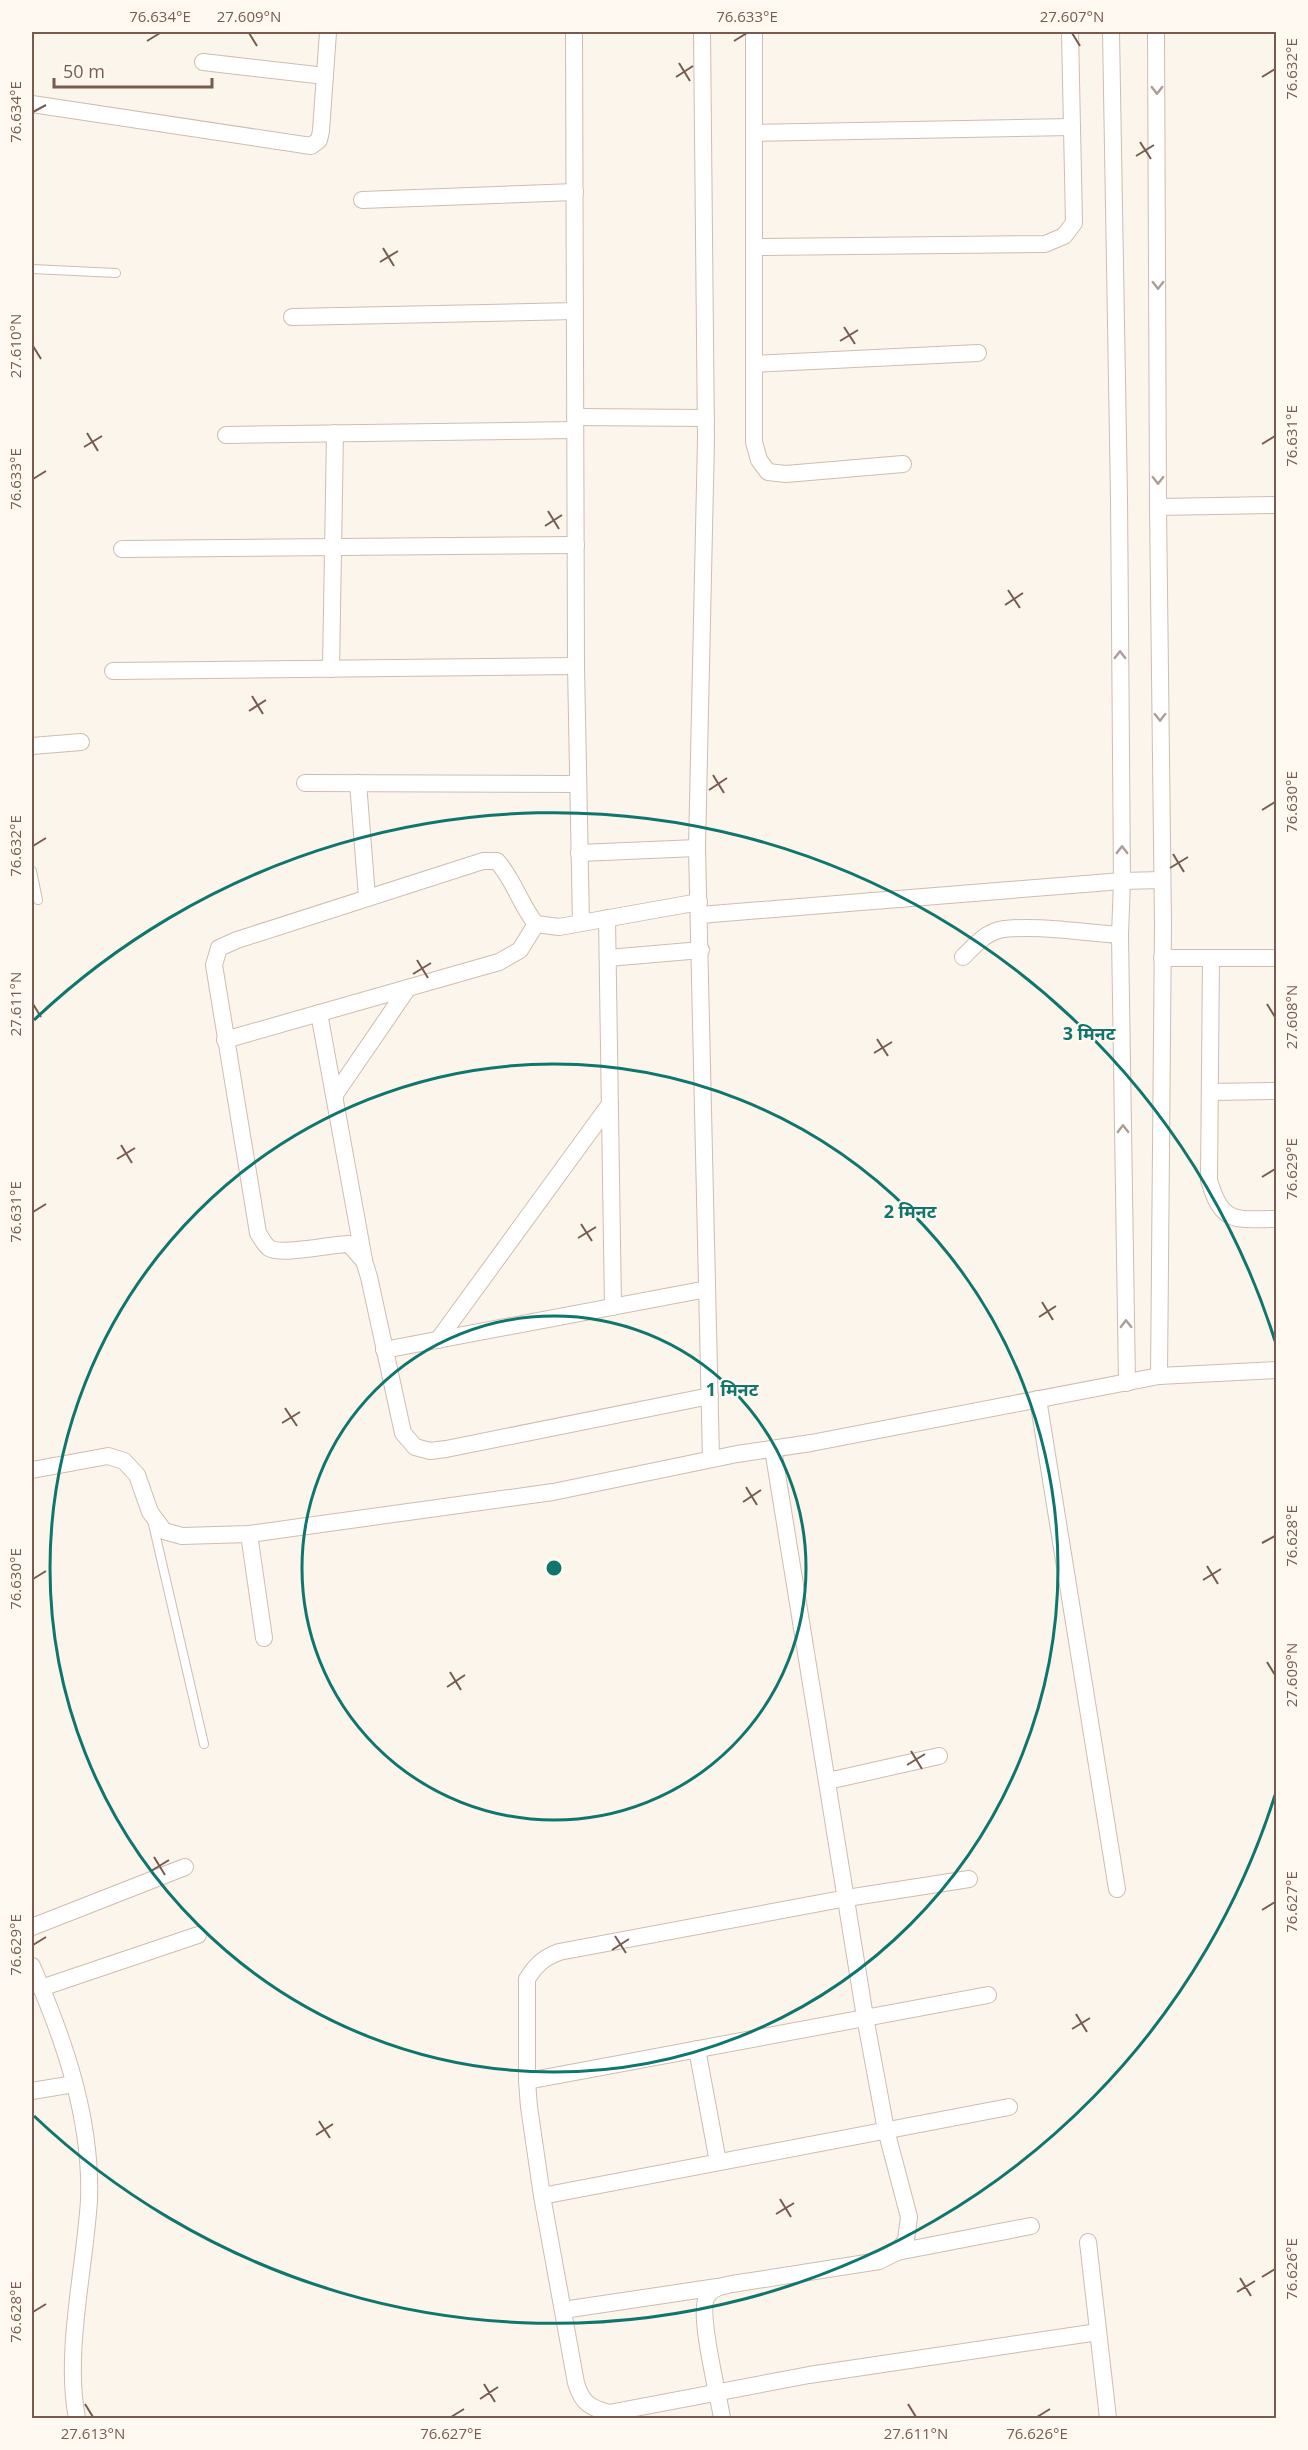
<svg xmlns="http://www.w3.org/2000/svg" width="1308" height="2450" viewBox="0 0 1308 2450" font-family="'Open Sans','Noto Sans Devanagari',sans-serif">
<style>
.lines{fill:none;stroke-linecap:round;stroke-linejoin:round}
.lane-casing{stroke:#cfbcb0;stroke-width:10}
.street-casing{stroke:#cfbcb0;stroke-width:18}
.lane{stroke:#fff;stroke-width:8}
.street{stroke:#fff;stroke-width:16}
.oneway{stroke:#ad9d95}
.ticks{fill:none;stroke:#775b4e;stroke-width:2}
.ring{fill:none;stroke:#0f766e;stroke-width:3}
.centre{fill:#0f766e;stroke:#fff9f1;stroke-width:3}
.ring-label{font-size:18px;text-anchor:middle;font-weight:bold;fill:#0f766e;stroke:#fff9f1;stroke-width:4.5;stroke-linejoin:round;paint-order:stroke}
.neatline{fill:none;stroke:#775b4e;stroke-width:2}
.ticks-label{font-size:15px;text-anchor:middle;fill:#775b4e}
</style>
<rect width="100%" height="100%" fill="#fcf5eb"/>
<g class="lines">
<defs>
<g id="lane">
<path d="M32 269 116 273"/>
<path d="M32 871 38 900"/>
<path d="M153 1524 204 1744"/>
</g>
<g id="street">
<path d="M574 32 576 666 581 923"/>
<path d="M702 32 706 439 697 848 711 1459"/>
<path d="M754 32V442L759 460 768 472 786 474 903 464"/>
<path d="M1111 32 1119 497 1122 881 1120 935 1127 1383"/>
<path d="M1156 32 1158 507 1163 924 1159 1376"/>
<path d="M203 62 325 76"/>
<path d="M32 104 311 146 319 140 321 131 328 32"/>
<path d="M754 133 1072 127"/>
<path d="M362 200 575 192"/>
<path d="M754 247 1045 244 1064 236 1074 223 1070 32"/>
<path d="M292 317 575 311"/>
<path d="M754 364 978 353"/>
<path d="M575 417 706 418"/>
<path d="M226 435 575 430"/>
<path d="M1158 507 1276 505"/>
<path d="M122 549 576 545"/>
<path d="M331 669 335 433"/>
<path d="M113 671 576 666"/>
<path d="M32 746 81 742"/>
<path d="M305 783 578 784"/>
<path d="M358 783 367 897"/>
<path d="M579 853 697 848"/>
<path d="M699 902 559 927 536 924C520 904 514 880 497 861H483L237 940 219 948 214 965 258 1233C261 1238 265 1245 269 1248 281 1256 331 1244 349 1244L364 1261 369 1277 403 1433 415 1447 430 1451 446 1449 710 1396"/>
<path d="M700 915 1122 881 1162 880"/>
<path d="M607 918 613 1307"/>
<path d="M963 957C974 946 984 934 999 930 1029 924 1087 933 1120 935"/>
<path d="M608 958 701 950"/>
<path d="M1162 958H1276"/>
<path d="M1211 958 1209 1180C1222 1225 1235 1219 1276 1219"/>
<path d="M319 1013 364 1260"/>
<path d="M225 1040 499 962 520 950 536 924"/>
<path d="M1210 1092 1276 1091"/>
<path d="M334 1096 408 988"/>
<path d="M438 1340 610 1104"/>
<path d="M384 1350 707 1289"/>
<path d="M1038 1399 1117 1889"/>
<path d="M32 1470 108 1456 124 1461 137 1475 150 1512 164 1531 182 1536 249 1534 553 1492 737 1454 811 1443 1159 1376 1276 1370"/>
<path d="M249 1534 264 1638"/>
<path d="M828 1781 939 1756"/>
<path d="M969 1879 847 1898 559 1952C543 1958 536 1965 527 1979V2081L529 2107 542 2196 576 2383C582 2403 589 2407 609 2413L809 2375 1098 2332"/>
<path d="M32 1927 185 1867"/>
<path d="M32 1966C64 2039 92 2119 89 2200 85 2267 64 2353 77 2418"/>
<path d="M41 1988 198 1935"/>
<path d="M697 2049 718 2162"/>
<path d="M527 2081 988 1995"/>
<path d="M32 2091 74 2084"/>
<path d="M542 2196 1009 2107"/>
<path d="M1088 2242 1108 2418"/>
<path d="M897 2252 1031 2226"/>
<path d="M563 2310 717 2287"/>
<path d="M722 2418C719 2397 696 2309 708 2295 714 2287 723 2286 732 2284L879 2261 897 2252 906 2240 909 2217 886 2130 865 2017 773 1449"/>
</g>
</defs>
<use href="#lane" class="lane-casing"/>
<use href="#street" class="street-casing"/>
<use href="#lane" class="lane"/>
<use href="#street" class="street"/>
</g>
<defs><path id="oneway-chevron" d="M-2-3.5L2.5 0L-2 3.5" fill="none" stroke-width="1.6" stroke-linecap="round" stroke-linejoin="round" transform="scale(1.5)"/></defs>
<g class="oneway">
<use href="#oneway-chevron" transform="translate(1157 90) rotate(90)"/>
<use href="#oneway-chevron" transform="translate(1158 285) rotate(90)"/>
<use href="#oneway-chevron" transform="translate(1158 480) rotate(90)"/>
<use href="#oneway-chevron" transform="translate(1120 655) rotate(-90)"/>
<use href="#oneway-chevron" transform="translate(1160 717) rotate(89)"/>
<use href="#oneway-chevron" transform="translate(1122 850) rotate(-90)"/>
<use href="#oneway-chevron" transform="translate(1123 1129) rotate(-91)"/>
<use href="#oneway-chevron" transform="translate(1126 1324) rotate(-91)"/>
</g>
<path class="ticks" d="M249 33 257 46M1072 33 1080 46M147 41 160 33M734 41 747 33M679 63 690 81M676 77 693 66M1262 77 1275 69M33 112 46 105M1140 142 1151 159M1136 156 1154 145M383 248 394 266M380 262 398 251M844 327 855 344M840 341 858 330M33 346 41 359M87 433 98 451M1262 444 1275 436M84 447 102 436M33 479 46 471M548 511 559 529M545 526 562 515M1008 590 1020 608M1005 605 1023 593M252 696 263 714M249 711 266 700M713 775 724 793M709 790 727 778M1262 810 1275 802M33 846 46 838M1173 854 1184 872M1170 868 1188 857M417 960 428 978M413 974 431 963M33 1004 41 1017M1267 1004 1275 1017M877 1039 888 1056M874 1053 892 1042M121 1145 132 1163M117 1159 135 1148M1262 1177 1275 1169M33 1212 46 1204M581 1224 592 1241M578 1238 596 1227M1042 1302 1053 1320M1039 1317 1056 1306M285 1408 297 1426M282 1423 300 1412M746 1487 757 1505M743 1502 761 1490M1262 1543 1275 1536M1207 1566 1218 1584M33 1579 46 1571M1203 1580 1221 1569M1267 1662 1275 1675M450 1672 461 1690M447 1687 465 1675M911 1751 922 1769M907 1765 925 1754M154 1857 165 1875M151 1871 169 1860M1262 1910 1275 1902M615 1936 626 1953M33 1945 46 1937M612 1950 629 1939M1076 2014 1087 2032M1072 2029 1090 2018M319 2121 330 2138M316 2135 333 2124M780 2199 791 2217M776 2214 794 2203M1262 2277 1275 2269M1240 2278 1251 2296M1237 2292 1255 2281M33 2312 46 2304M484 2384 495 2402M480 2399 498 2387M85 2404 93 2417M908 2404 916 2417M451 2417 464 2409M1037 2417 1050 2409"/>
<g class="ring">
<circle cx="554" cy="1568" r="252"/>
<circle cx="554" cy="1568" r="504"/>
<path d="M1275 1795A756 756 0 0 1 34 2116M34 1020A756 756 0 0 1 1275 1341"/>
</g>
<circle cx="554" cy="1568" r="9" class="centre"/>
<g class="ring-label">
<text x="1089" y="1040">3 मिनट</text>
<text x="910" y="1218">2 मिनट</text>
<text x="732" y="1396">1 मिनट</text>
</g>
<rect width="1308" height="2450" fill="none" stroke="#fff9f1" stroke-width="66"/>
<path d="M54 78v9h158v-9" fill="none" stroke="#775b4e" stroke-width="3"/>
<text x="63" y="78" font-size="18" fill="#775b4e" stroke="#fff9f1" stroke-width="4.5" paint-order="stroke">50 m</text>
<rect x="33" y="33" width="1242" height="2384" class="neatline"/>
<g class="ticks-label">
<text x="160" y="22">76.634°E</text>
<text x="249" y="22">27.609°N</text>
<text x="747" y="22">76.633°E</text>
<text x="1072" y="22">27.607°N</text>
<text transform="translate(1292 69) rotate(-90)" y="5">76.632°E</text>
<text transform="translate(16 112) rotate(-90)" y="5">76.634°E</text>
<text transform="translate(16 346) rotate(-90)" y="5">27.610°N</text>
<text transform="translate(1292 436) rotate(-90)" y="5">76.631°E</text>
<text transform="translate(16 479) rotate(-90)" y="5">76.633°E</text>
<text transform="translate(1292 802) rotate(-90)" y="5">76.630°E</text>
<text transform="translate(16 846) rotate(-90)" y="5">76.632°E</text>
<text transform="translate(16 1004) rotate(-90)" y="5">27.611°N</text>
<text transform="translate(1292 1017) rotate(-90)" y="5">27.608°N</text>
<text transform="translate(1292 1169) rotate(-90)" y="5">76.629°E</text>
<text transform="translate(16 1212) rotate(-90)" y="5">76.631°E</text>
<text transform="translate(1292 1536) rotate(-90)" y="5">76.628°E</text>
<text transform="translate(16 1579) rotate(-90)" y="5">76.630°E</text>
<text transform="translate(1292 1675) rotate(-90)" y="5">27.609°N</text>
<text transform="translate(1292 1902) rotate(-90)" y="5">76.627°E</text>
<text transform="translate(16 1945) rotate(-90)" y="5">76.629°E</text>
<text transform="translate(1292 2269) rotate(-90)" y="5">76.626°E</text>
<text transform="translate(16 2312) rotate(-90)" y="5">76.628°E</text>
<text x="93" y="2439">27.613°N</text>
<text x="451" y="2439">76.627°E</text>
<text x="916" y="2439">27.611°N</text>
<text x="1037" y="2439">76.626°E</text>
</g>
</svg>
